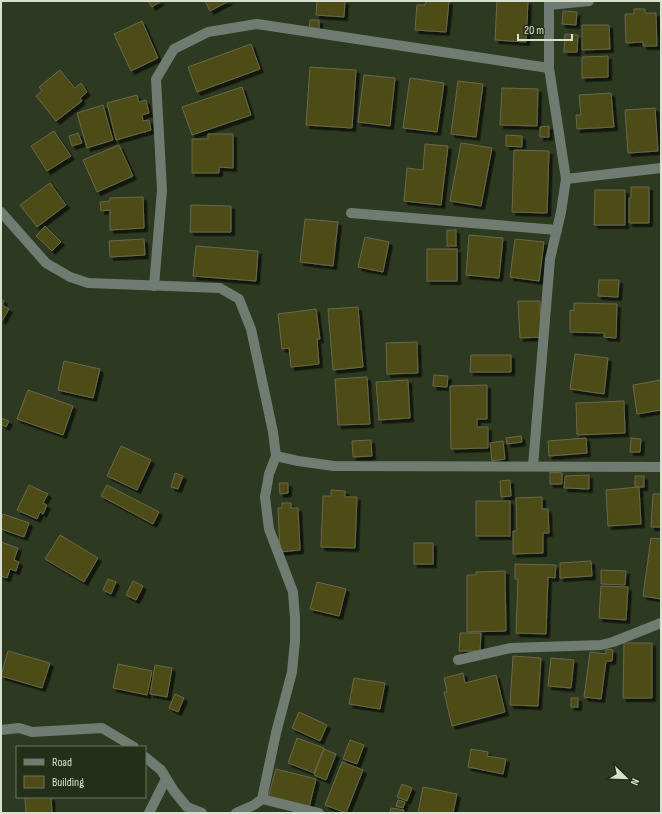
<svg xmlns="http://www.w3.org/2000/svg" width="662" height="814" viewBox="0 0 662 814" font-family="'Sofia Sans Condensed',sans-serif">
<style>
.building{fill:#4d4b18;stroke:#69694a;filter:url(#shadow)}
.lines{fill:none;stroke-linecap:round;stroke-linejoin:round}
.minor{stroke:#707c72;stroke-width:10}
</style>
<defs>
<filter id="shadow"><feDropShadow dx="3.5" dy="3.5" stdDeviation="0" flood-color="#0009"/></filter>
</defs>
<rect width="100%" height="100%" fill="#2d3920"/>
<g class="building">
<path d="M148 1H161L152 7Z"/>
<path d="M205 1H229L210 11Z"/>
<path d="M317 1H345L344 17 316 15Z"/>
<path d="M426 1H449L446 32 415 30 417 5H425Z"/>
<path d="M497 1H528L526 42 495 40Z"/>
<path d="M634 9H645V13H656L657 46H643V42L626 43 625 14H634Z"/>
<path d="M563 11 577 12 576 25 562 24Z"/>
<path d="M310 20H319V30H309Z"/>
<path d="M142 21 158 58 131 71 114 34Z"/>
<path d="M582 25H609L610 49 582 50Z"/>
<path d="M565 34 578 35 577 52H564Z"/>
<path d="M251 44 260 69 197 92 188 67Z"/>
<path d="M608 56V77L582 78V57Z"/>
<path d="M310 67 356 70 352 128 306 125Z"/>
<path d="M60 70 75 88 81 83 87 92 80 98 82 101 56 121 36 96 42 91 39 87Z"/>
<path d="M364 75 395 78 390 126 358 122Z"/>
<path d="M410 78 444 83 437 132 403 128Z"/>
<path d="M458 81 483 84 476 137 451 134Z"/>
<path d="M242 87 251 115 192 135 182 107Z"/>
<path d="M502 88 538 89 537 126 500 125Z"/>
<path d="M611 93 614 127 577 129 576 115H581L579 95Z"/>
<path d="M137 95 139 102 146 100 149 113 142 115 143 121 149 120 151 130 116 140 107 103Z"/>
<path d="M103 105 113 140 87 148 77 113Z"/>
<path d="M655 108 658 151 628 153 625 110Z"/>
<path d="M549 126V137H540V127Z"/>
<path d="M54 131 71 156 47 171 31 146Z"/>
<path d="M78 133 82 143 72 146 69 136Z"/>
<path d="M208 134H233V168L219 167V173H192V139H208Z"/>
<path d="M506 135 522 136V147L506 146Z"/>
<path d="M461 143 492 148 481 206 450 201Z"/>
<path d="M425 144 448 146 441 205 404 201 407 168 423 170Z"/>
<path d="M119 145 133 176 97 192 83 160Z"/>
<path d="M514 150 549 151 547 213 512 212Z"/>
<path d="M50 183 66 205 37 227 20 205Z"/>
<path d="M631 187H649V223H629V198H631Z"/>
<path d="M595 190H625V225H594Z"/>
<path d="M143 197 144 228 110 230V210L101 211 100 202 110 201V198Z"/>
<path d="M191 205 231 206V232H190Z"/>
<path d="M305 219 338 222 333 266 300 262Z"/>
<path d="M45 226 61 242 52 251 36 236Z"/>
<rect x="447" y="230" width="9" height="16"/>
<path d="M469 235 503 238 499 278 466 275Z"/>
<path d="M365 237 389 242 383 272 358 267Z"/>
<path d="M144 239 145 255 110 257 109 241Z"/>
<path d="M515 239 544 242 539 281 510 277Z"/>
<path d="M196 246 258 251 256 281 193 276Z"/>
<rect x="427" y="249" width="30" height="32"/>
<path d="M599 280H619L618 297 598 296Z"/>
<path d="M1 299 4 301 2 305 9 309 2 321 1 320Z"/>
<path d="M518 301H540L541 337 520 338Z"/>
<path d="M574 303 617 304 616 338 604 337V333L570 332V310L574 311Z"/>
<path d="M358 307 363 367 333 370 328 309Z"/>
<path d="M316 309 320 339H317L319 364 291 367 289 348 282 349 278 314Z"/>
<path d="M417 342 418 373 387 374 386 343Z"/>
<path d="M575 354 608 358 604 394 570 389Z"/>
<path d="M471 355H511V372H470Z"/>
<path d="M64 361 100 369 93 398 58 390Z"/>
<path d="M434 375 448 376 447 387 433 386Z"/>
<path d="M367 377 370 424 338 425 335 379Z"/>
<path d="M408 380 410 418 379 420 376 382Z"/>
<path d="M661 380V410L637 414 633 385Z"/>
<path d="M487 385V419H477V427H488V448L451 449 450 386Z"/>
<path d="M28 390 73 406 63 435 17 419Z"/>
<path d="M624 401 625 433 577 435 576 403Z"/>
<path d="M1 418 9 421 6 427 1 424Z"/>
<path d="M521 436 522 442 507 444 506 438Z"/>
<path d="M586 438 587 453 549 456 548 441Z"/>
<path d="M631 438 641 439 640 452H630Z"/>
<path d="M371 440 372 456 353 457 352 441Z"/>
<path d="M503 441 505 459 492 461 490 443Z"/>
<path d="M121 446 151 460 137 490 107 476Z"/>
<path d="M550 472 562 473V484H550Z"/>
<path d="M175 473 183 476 178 489 171 487Z"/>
<path d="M589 475V489L564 488 565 476Z"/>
<rect x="635" y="476" width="9" height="11"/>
<path d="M510 480 511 496 501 497 500 481Z"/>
<path d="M279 483H288V493L280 494Z"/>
<path d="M29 485 48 494 43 503 47 505 43 514 40 512 37 519 17 510Z"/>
<path d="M107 485 159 512 153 524 101 496Z"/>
<path d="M639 487 641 524 608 526 606 490Z"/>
<path d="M331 490 345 491V497H357L355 548 321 547 323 496H331Z"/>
<path d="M653 494H661V527H651Z"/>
<path d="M542 497V509H548L549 533H543V553L513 554V531H517L516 498Z"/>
<rect x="476" y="501" width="34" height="35"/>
<path d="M282 503H291V508H298L300 550 280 552 278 508H282Z"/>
<path d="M3 514 29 523 24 537 1 529V521Z"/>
<path d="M60 535 98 558 84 582 45 559Z"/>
<path d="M651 538 661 539V599L643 596Z"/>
<path d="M1 542 18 548 14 560 19 562 16 571 10 569 7 578 1 576Z"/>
<rect x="414" y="543" width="19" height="21"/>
<path d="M591 561 592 576 560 578V563Z"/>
<path d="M515 564 556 565 555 578 548 577 546 634 516 633 518 579H515Z"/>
<path d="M601 570 626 571 625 585 601 584Z"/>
<path d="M505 571 506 631 467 632V575H476V572Z"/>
<path d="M108 579 116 582 111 594 103 590Z"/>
<path d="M133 581 143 586 136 600 126 595Z"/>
<path d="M317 582 346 589 339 616 310 609Z"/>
<path d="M601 586 628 587 626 620 599 618Z"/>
<path d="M460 633H481L480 651H459Z"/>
<path d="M624 643H652V698H623Z"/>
<path d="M606 649 613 650 612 661H606L601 699 584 697 590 652 606 654Z"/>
<path d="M8 651 50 663 42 688 1 676Z"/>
<path d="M513 656 541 658 538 706 510 705Z"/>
<path d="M551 658 574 660 571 688 548 686Z"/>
<path d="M118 664 152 671 147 695 113 688Z"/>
<path d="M155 665 172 668 167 697 150 694Z"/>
<path d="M463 673 465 683 496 675 505 712 452 726 444 692H447L444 678Z"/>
<path d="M354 678 385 683 380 709 349 704Z"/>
<path d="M175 694 184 698 178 712 169 708Z"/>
<rect x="571" y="698" width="7" height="9"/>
<path d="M299 712 327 725 320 741 292 728Z"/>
<path d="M297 738 324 748 314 773 288 763Z"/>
<path d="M350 740 364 745 357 764 343 759Z"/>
<path d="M324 749 336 754 326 780 314 775Z"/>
<path d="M471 749 488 752 487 756 506 759 503 774 468 767Z"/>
<path d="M342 762 363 770 346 813 325 805Z"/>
<path d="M276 769 316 779 309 808 268 798Z"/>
<path d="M402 784 412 788 407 801 397 797Z"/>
<path d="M423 787 457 794 453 813H418Z"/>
<path d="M25 797H51L52 813H26Z"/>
<path d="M398 800 405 802 403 808 396 806Z"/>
<path d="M391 808 404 810 403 813H390Z"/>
</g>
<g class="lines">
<g class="minor">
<path d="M549 5 589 1"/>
<path d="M566 179 661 168"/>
<path d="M1 212 46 263 70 277 88 283 220 288 239 299 251 329 273 432 276 456 269 474 265 497 269 529 293 592 295 618V641L292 672 276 733 262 799 254 805 236 813"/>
<path d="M351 213 557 230"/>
<path d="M154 286 162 190 156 79 174 49 208 32 257 24 549 68"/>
<path d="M276 456 298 461 334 466 661 467"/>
<path d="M533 466 550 259 561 212 566 179 549 68V1"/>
<path d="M458 660 511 648 601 645 613 642 661 623"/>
<path d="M1 730 19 728 32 732 102 728 134 747"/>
<path d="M145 757 161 770 174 791 187 807 202 813"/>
<path d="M262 799 319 813"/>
<path d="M149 813 166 779"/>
</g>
</g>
<rect width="662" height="814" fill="none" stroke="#d8e0d0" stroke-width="4"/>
<rect x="16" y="746" width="130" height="52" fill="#232f16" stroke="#6b7660"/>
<rect x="24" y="759" width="20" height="6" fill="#707c72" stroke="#6b7660"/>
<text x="52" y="766" font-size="12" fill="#d8e0d0">Road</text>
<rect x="24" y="776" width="20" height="12" fill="#4d4b18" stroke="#6b7660"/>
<text x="52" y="786" font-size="12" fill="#d8e0d0">Building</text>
<g transform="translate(626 778) rotate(113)" stroke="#232f16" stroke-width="3" paint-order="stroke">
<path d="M0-3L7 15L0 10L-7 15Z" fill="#d8e0d0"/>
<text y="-6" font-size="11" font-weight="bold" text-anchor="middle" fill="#d8e0d0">N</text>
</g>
<path d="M518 34v6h54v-6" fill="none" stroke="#d8e0d0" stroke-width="2"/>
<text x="524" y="34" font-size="12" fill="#d8e0d0" stroke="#232f16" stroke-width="3" paint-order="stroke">20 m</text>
</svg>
